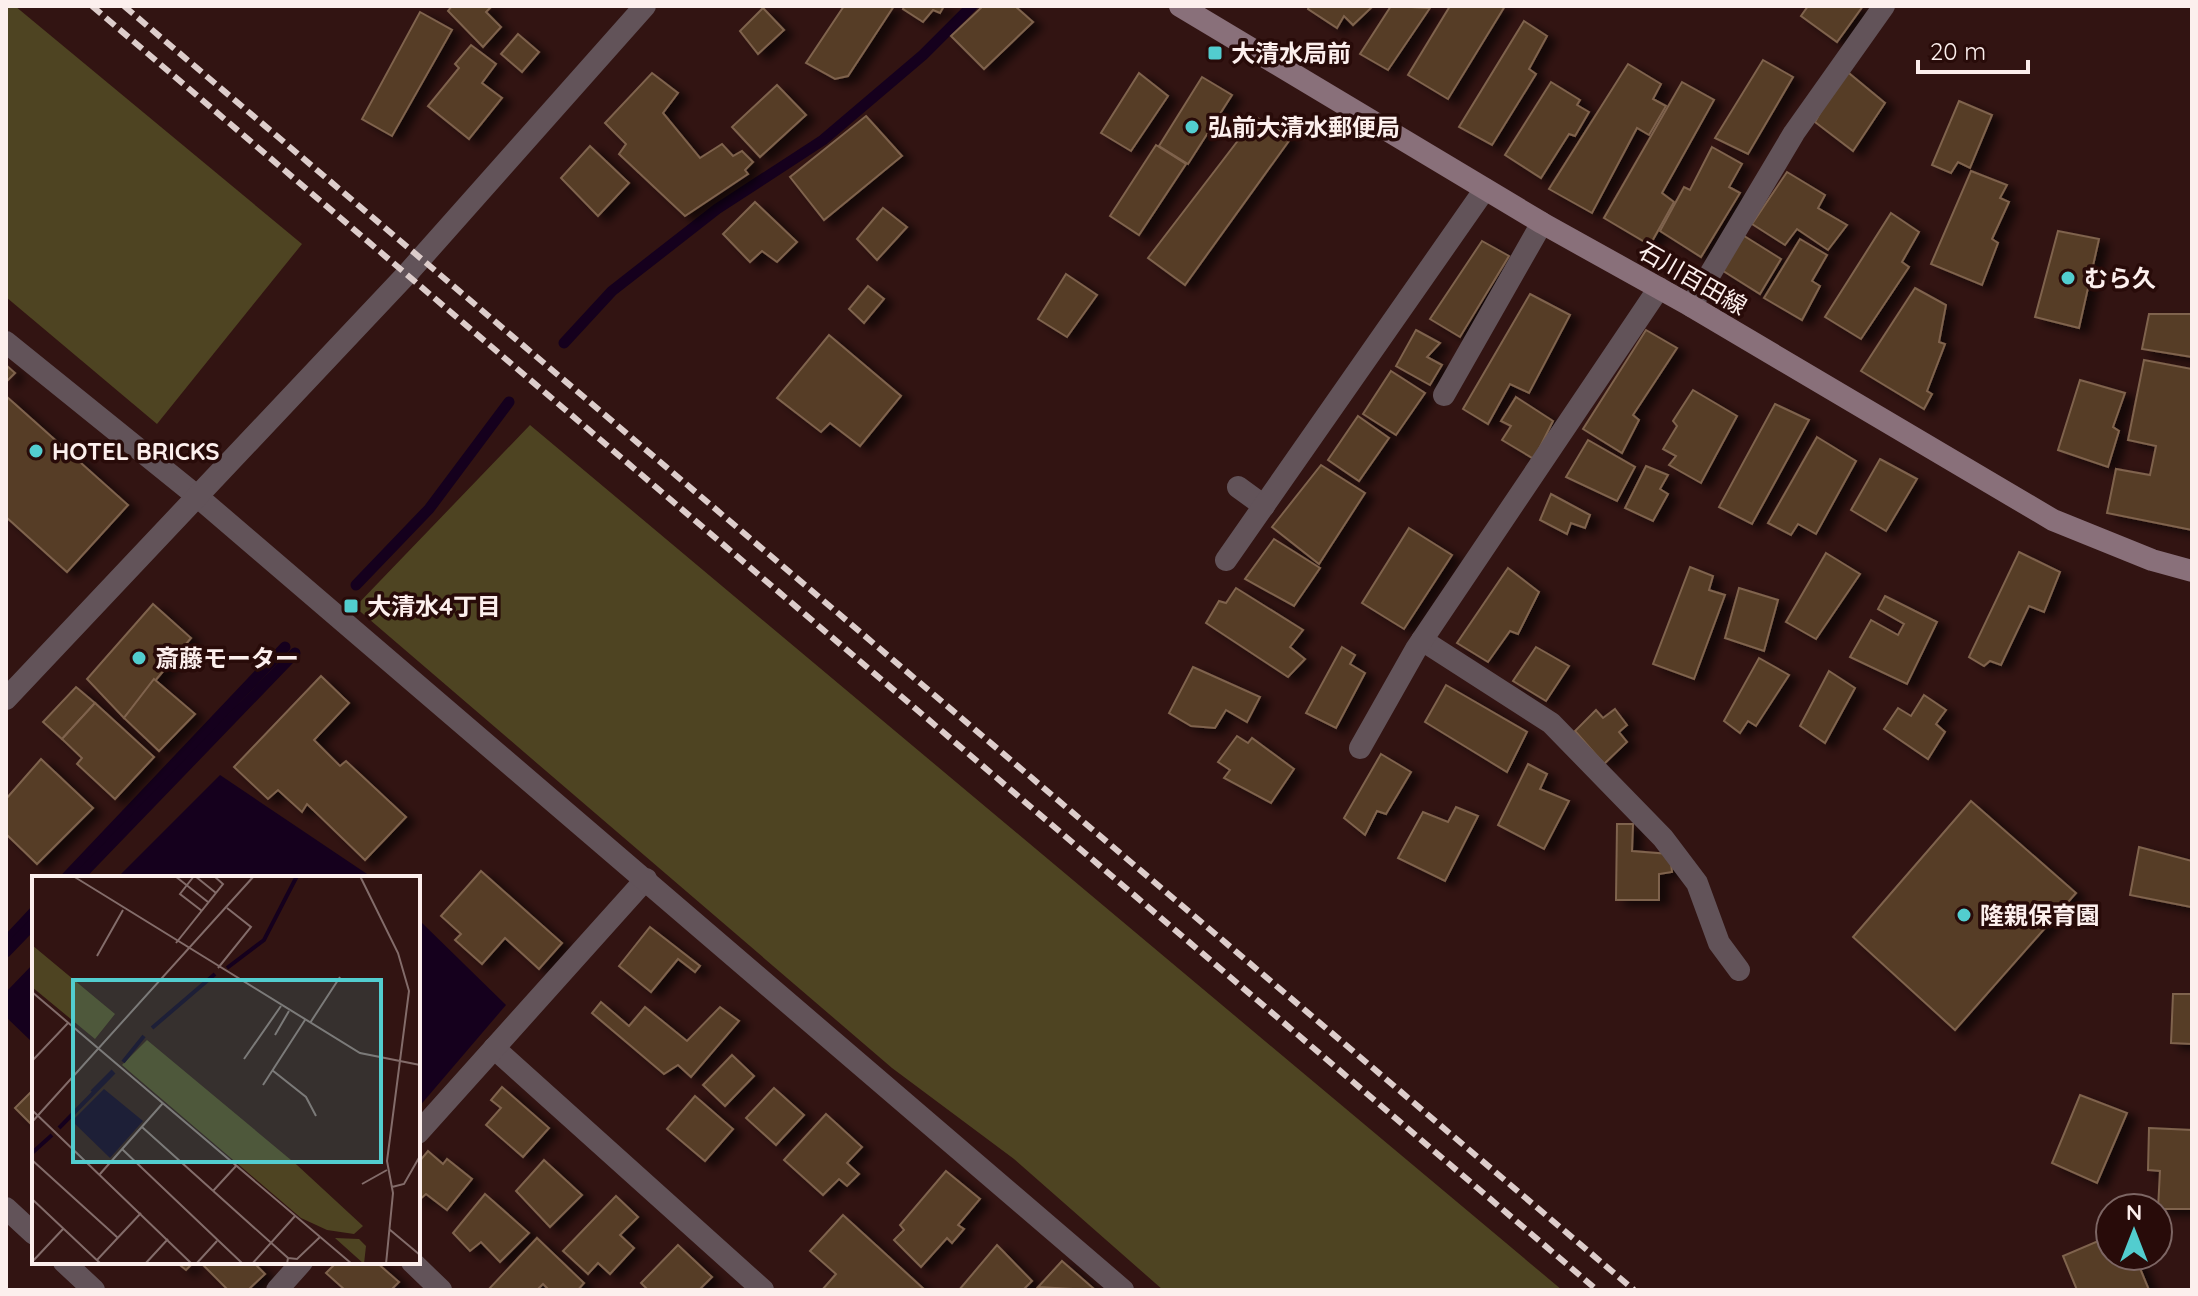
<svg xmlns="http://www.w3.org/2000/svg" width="2198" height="1296" viewBox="0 0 2198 1296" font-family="Quicksand,'Noto Sans JP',sans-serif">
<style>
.green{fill:#4e4422}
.water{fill:#15001d}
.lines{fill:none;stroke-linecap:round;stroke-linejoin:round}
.stream{stroke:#15001d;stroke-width:11}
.building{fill:#563c26;stroke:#7f634d;stroke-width:2;filter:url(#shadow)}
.minor{stroke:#625359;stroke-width:22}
.tertiary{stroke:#625359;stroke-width:22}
.secondary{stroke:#89707a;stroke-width:22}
.rail{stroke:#ddcdcb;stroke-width:6;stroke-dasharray:12 6;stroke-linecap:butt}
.poi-dot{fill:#52cdcf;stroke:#280b09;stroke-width:3}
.labels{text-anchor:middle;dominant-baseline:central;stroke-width:7;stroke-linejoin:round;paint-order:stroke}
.poi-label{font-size:24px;font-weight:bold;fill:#fcefed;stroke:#280b09;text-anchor:start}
.street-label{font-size:24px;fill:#fcefed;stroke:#280b09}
.inset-river{fill:none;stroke:#15001d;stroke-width:4}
.inset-road{fill:none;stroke:#836c6a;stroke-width:2}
.view{fill:#52cdcf;fill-opacity:0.15;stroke:#52cdcf;stroke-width:4}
.inset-edge{fill:none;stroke:#fcefed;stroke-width:4}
</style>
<defs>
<filter id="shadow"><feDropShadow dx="9" dy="5" stdDeviation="4" flood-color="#0009"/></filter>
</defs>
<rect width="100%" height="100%" fill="#321412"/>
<g class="green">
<path d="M6 6H15L302 244 157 424 6 297Z"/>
<path d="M530 425 1562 1290H1163L1014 1159 892 1068 355 607Z"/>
</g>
<g class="water">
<path d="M220 775 373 878H117Z"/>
<path d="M418 919 506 1005 418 1108Z"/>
<path d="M34 963V1044L6 1017V992Z"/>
</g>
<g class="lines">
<g class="stream">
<path d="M564 343 612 291 717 209 823 140 923 55 972 6"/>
<path d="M356 585 429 509 509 402"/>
<path d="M66 878 285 647"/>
<path d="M78 878 295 653"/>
<path d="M6 942 34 912"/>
<path d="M6 952 34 923"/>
</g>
</g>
<g class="building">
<path d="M452 6H492L486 12 501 27 483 47 448 11Z"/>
<path d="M844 6H894L848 76 835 79 806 63Z"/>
<path d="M904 6H944L940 13 933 10 923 22 903 9Z"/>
<path d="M983 6H1015L1033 22 984 69 951 36Z"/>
<path d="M1309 6H1373L1353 25 1344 16 1337 28 1308 9Z"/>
<path d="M1391 6 1430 8 1388 70 1360 54Z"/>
<path d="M1450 6H1505L1448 99 1408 75Z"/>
<path d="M1808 6H1863L1837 42 1801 16Z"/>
<path d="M763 8 784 30 758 54 740 31Z"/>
<path d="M420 12 452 30 392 136 362 119Z"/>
<path d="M1524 21 1547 36 1529 69 1536 74 1492 145 1459 127Z"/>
<path d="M518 34 539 52 522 72 501 54Z"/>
<path d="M471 45 496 64 482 83 502 98 469 139 428 106 459 68 455 64Z"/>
<path d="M1763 60 1793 77 1748 154 1715 138Z"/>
<path d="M1628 64 1661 84 1653 99 1666 106 1649 135 1637 128 1592 213 1549 189Z"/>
<path d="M1844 69 1885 103 1853 151 1815 122Z"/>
<path d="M652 73 678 93 663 113 700 158 722 144 733 156 742 151 753 162 745 170 748 174 685 216 619 154 626 144 605 123Z"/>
<path d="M1139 73 1168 96 1131 151 1101 133Z"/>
<path d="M1202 77 1232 95 1188 164 1159 146Z"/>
<path d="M1551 82 1580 100 1577 105 1589 112 1575 136 1569 134 1541 178 1505 155Z"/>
<path d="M1682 82 1714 100 1662 193 1674 202 1650 245 1604 218Z"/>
<path d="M777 85 806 115 760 157 732 127Z"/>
<path d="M1959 101 1992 115 1970 168 1958 162 1951 173 1932 165Z"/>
<path d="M866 116 902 156 824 220 790 177Z"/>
<path d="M1256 117 1291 138 1185 285 1148 258Z"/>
<path d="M1156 145 1186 164 1139 235 1110 216Z"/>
<path d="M590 146 629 183 598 216 561 178Z"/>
<path d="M1712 147 1742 164 1729 187 1740 193 1701 257 1660 231 1684 187 1690 190Z"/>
<path d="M1971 171 2007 185 2000 198 2009 202 1992 239 1998 243 1982 285 1931 264Z"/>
<path d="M1787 172 1825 195 1818 208 1847 225 1828 250 1797 229 1785 245 1752 224Z"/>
<path d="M755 202 797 242 777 262 762 251 750 262 723 234Z"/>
<path d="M883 208 907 227 877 260 857 239Z"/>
<path d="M1891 213 1919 232 1902 262 1909 267 1861 339 1825 317Z"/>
<path d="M2058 231 2099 239 2079 328 2035 317Z"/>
<path d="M1741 234 1781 259 1760 294 1720 269Z"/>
<path d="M1800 239 1827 255 1812 281 1820 286 1802 320 1764 298Z"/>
<path d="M1482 241 1509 256 1460 337 1430 319Z"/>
<path d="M1066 274 1097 295 1067 337 1038 319Z"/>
<path d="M868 286 884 299 864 323 849 309Z"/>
<path d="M1915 288 1946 305 1939 342 1945 344 1927 391 1932 394 1924 409 1861 371Z"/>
<path d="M1530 294 1570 315 1529 393 1510 384 1488 424 1463 409Z"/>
<path d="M2149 314H2192V357L2142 349Z"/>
<path d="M1416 330 1440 343 1427 357 1442 365 1430 385 1396 366Z"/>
<path d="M1646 330 1677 348 1633 415 1639 420 1622 453 1583 429Z"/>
<path d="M829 335 901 396 860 446 830 423 821 432 777 398Z"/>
<path d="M2144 360 2192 369V530L2107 513 2116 469 2150 475 2156 446 2128 440Z"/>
<path d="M6 365 15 373 6 382Z"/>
<path d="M1391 371 1425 393 1396 435 1363 414Z"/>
<path d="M2080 380 2125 393 2113 427 2119 431 2108 467 2058 450Z"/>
<path d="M1693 390 1737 416 1701 483 1669 465 1676 456 1663 449 1677 426 1673 421Z"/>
<path d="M6 396 128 505 67 572 6 517Z"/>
<path d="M1516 397 1553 421 1534 459 1502 440 1511 426 1501 421Z"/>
<path d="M1775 404 1809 420 1752 524 1719 507Z"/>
<path d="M1358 416 1389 438 1359 481 1328 460Z"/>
<path d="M1817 437 1856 461 1816 534 1798 524 1791 535 1768 523Z"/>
<path d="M1588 440 1635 467 1617 501 1566 477Z"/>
<path d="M1880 459 1917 479 1886 531 1851 510Z"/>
<path d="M1321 465 1365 493 1319 564 1272 527Z"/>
<path d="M1646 466 1668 475 1660 489 1668 494 1653 521 1625 508Z"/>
<path d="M1551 494 1590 515 1585 528 1571 523 1567 534 1540 520Z"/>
<path d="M1409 528 1452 555 1404 629 1362 603Z"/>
<path d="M1274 539 1320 568 1294 606 1245 579Z"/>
<path d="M2019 552 2060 572 2044 612 2029 606 2001 665 1990 661 1984 666 1969 657Z"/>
<path d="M1826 553 1860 574 1816 639 1786 622Z"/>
<path d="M1690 567 1713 576 1709 590 1725 595 1694 679 1653 664Z"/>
<path d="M1508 568 1539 592 1518 634 1510 631 1488 662 1457 643Z"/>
<path d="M1236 588 1303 630 1290 647 1305 659 1288 677 1206 623 1219 601 1226 603Z"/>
<path d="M1739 588 1778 600 1764 651 1725 638Z"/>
<path d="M1885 596 1937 622 1907 684 1850 657 1871 620 1898 635 1904 624 1878 609Z"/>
<path d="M153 604 191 638 124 718 87 679Z"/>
<path d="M1342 647 1355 655 1350 664 1365 673 1336 728 1306 713Z"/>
<path d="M1536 647 1569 666 1546 701 1513 681Z"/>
<path d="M1759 658 1789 675 1756 726 1748 721 1740 733 1724 721Z"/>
<path d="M1193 667 1260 697 1247 722 1226 710 1215 728 1191 726 1169 713Z"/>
<path d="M1829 671 1855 688 1825 743 1800 726Z"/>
<path d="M321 676 349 703 314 740 340 766 346 761 406 817 365 860 307 804 302 812 278 790 268 799 234 767Z"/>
<path d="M154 679 195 714 159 751 124 718Z"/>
<path d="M1446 685 1527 732 1507 772 1425 722Z"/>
<path d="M76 687 95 703 62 739 43 722Z"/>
<path d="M1924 695 1946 710 1936 724 1945 732 1928 759 1884 729 1898 708 1911 716Z"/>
<path d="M95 703 154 757 115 799 77 764 82 758 62 739Z"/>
<path d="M1615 709 1627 725 1619 732 1627 742 1604 764 1575 731 1596 710 1603 718Z"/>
<path d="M1237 736 1248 743 1252 738 1294 769 1271 803 1224 778 1230 770 1218 762Z"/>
<path d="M1381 754 1411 772 1386 814 1377 811 1365 835 1344 818Z"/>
<path d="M41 759 93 808 37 864 6 834V799Z"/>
<path d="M1528 764 1547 774 1540 789 1569 801 1544 849 1498 825Z"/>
<path d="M1971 801 2076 893 1955 1030 1853 937Z"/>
<path d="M1456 807 1478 816 1445 881 1398 858 1423 812 1448 822Z"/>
<path d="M1617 824H1633L1632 851 1670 854 1672 872 1659 874V900H1616Z"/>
<path d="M2139 847 2192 861 2191 907 2130 895Z"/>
<path d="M481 871 562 943 539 969 505 938 482 964 455 940 461 934 441 916Z"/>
<path d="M650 927 700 966 695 972 678 959 651 992 619 966Z"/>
<path d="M2173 994H2192V1044L2171 1043Z"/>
<path d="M601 1002 629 1026 645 1007 687 1041 720 1007 739 1021 691 1077 678 1065 664 1074 592 1013Z"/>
<path d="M732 1055 754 1076 725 1106 703 1085Z"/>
<path d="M502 1087 549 1128 523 1157 486 1125 501 1108 491 1100Z"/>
<path d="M774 1088 804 1115 776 1145 746 1118Z"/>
<path d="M34 1089V1127L15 1108Z"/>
<path d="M2080 1095 2127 1113 2097 1183 2052 1163Z"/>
<path d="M695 1096 733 1129 705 1161 667 1129Z"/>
<path d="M826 1114 862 1147 847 1163 859 1174 847 1186 839 1179 823 1195 784 1160Z"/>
<path d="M2149 1128 2192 1130V1209H2158L2160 1171 2148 1170Z"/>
<path d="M428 1151 443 1164 447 1159 472 1179 447 1210 426 1194 418 1201V1163Z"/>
<path d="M544 1160 582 1195 550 1227 516 1191Z"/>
<path d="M946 1171 980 1199 958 1225 964 1229 952 1243 947 1238 921 1267 894 1240 904 1230 900 1225Z"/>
<path d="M485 1194 529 1233 500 1262 481 1242 470 1251 453 1233Z"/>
<path d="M616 1196 638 1217 620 1235 634 1248 610 1274 598 1263 588 1274 563 1251Z"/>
<path d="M843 1215 925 1290H822L836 1274 810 1251Z"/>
<path d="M2110 1236V1256H2135L2149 1290H2077L2063 1256Z"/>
<path d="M537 1238 584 1283 578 1290H549L543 1284 537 1290H488Z"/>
<path d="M678 1245 712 1277 699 1290H648L641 1283Z"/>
<path d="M997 1245 1032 1281 1023 1290H959Z"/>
<path d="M1062 1261 1093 1288 1091 1290 1038 1287Z"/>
<path d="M176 1262H194L186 1270Z"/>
<path d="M207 1262H253L265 1274 248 1290H228L204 1266Z"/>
<path d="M337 1262H376L399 1282 391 1290H345L326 1273Z"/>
</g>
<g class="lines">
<g class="minor">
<path d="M1691 306 1794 133 1884 6"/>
<path d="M6 342 198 497"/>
<path d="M1444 395 1542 223"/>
<path d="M1238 487 1264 506"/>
<path d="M1226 560 1485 189"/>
<path d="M1422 640 1551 723 1663 838 1697 883 1719 943 1739 970"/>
<path d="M1360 748 1416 649 1659 288"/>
<path d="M494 1048 763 1290"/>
<path d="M418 1133 646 879"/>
<path d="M412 1262 441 1290"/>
<path d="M277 1290 302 1262"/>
</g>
<g class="tertiary">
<path d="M198 497 1123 1290"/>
<path d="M6 699 407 274 645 6"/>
<path d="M6 1208 34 1234"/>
<path d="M64 1262 94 1290"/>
</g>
<path class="secondary" d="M1180 6 1542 223 1691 306 2053 520 2152 560 2192 571"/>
<g class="rail">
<path d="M92 6 1597 1290"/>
<path d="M124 6 1634 1290"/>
</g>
</g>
<g class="poi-dot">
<rect x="1207" y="45" width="16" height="16" rx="4"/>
<circle cx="1192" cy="127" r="8"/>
<circle cx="2068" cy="278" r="8"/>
<circle cx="36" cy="451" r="8"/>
<rect x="343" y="598" width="16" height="16" rx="4"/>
<circle cx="139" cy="658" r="8"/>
<circle cx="1964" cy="915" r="8"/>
</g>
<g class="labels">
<g class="poi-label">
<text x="1231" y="53">大清水局前</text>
<text x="1208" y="127">弘前大清水郵便局</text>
<text x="2084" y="278">むら久</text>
<text x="52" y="451">HOTEL BRICKS</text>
<text x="367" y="606">大清水4丁目</text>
<text x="155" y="658">斎藤モーター</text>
<text x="1980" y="915">隆親保育園</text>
</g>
<g class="street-label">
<text transform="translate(1693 278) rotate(30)">石川百田線</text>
</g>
</g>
<g transform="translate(32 876)">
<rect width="388" height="388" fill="#321412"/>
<path d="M0 69 83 138 63 163 0 111ZM115 164 265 289 331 350 322 358 295 354 269 342 90 189ZM303 362 327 363 334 370 332 388Z" fill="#4e4422"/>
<path d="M72 213 111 245 78 282 40 245Z" fill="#15001d"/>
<path class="inset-river" d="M195 92 232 64 265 0M120 152 183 98M91 186 112 160M60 216 81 195M27 252 82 196M0 277 20 259"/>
<path class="inset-road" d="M41 0 328 177 388 189M143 0 176 26M162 0 148 18 170 35M163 0 184 17M328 0 366 77 377 115 355 285 361 317 354 388M144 67 191 8 182 0M65 80 91 34M186 92 219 51 195 32M0 116 320 388M278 147 308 101M243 159 257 135M212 183 249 130M0 185 36 147M240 194 274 221 284 240M231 209 273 144M0 234 160 388M0 246 222 0M110 251 256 382 255 388M90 273 211 388M0 284 86 362M68 298 131 227M330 308 355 294M360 311 372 308 388 280M181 315 204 290M0 323 69 388M357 353 388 379M256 382 265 383 288 361M65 384 109 337M0 386 31 353M113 388 136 363M164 388 185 365M220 388 263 340"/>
<path class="view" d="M41 104H349V286H41Z"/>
<rect width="388" height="388" class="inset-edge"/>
</g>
<rect width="2198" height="1296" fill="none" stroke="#fcefed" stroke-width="16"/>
<g transform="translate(2134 1232)"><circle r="38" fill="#280b09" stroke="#7d6664" stroke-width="2"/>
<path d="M0-6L14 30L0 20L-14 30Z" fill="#52cdcf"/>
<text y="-12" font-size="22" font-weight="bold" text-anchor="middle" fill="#fcefed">N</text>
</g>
<path d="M1918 60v12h110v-12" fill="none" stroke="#fcefed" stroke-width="4"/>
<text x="1930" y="60" font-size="24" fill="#fcefed" stroke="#280b09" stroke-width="6" paint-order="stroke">20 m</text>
</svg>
